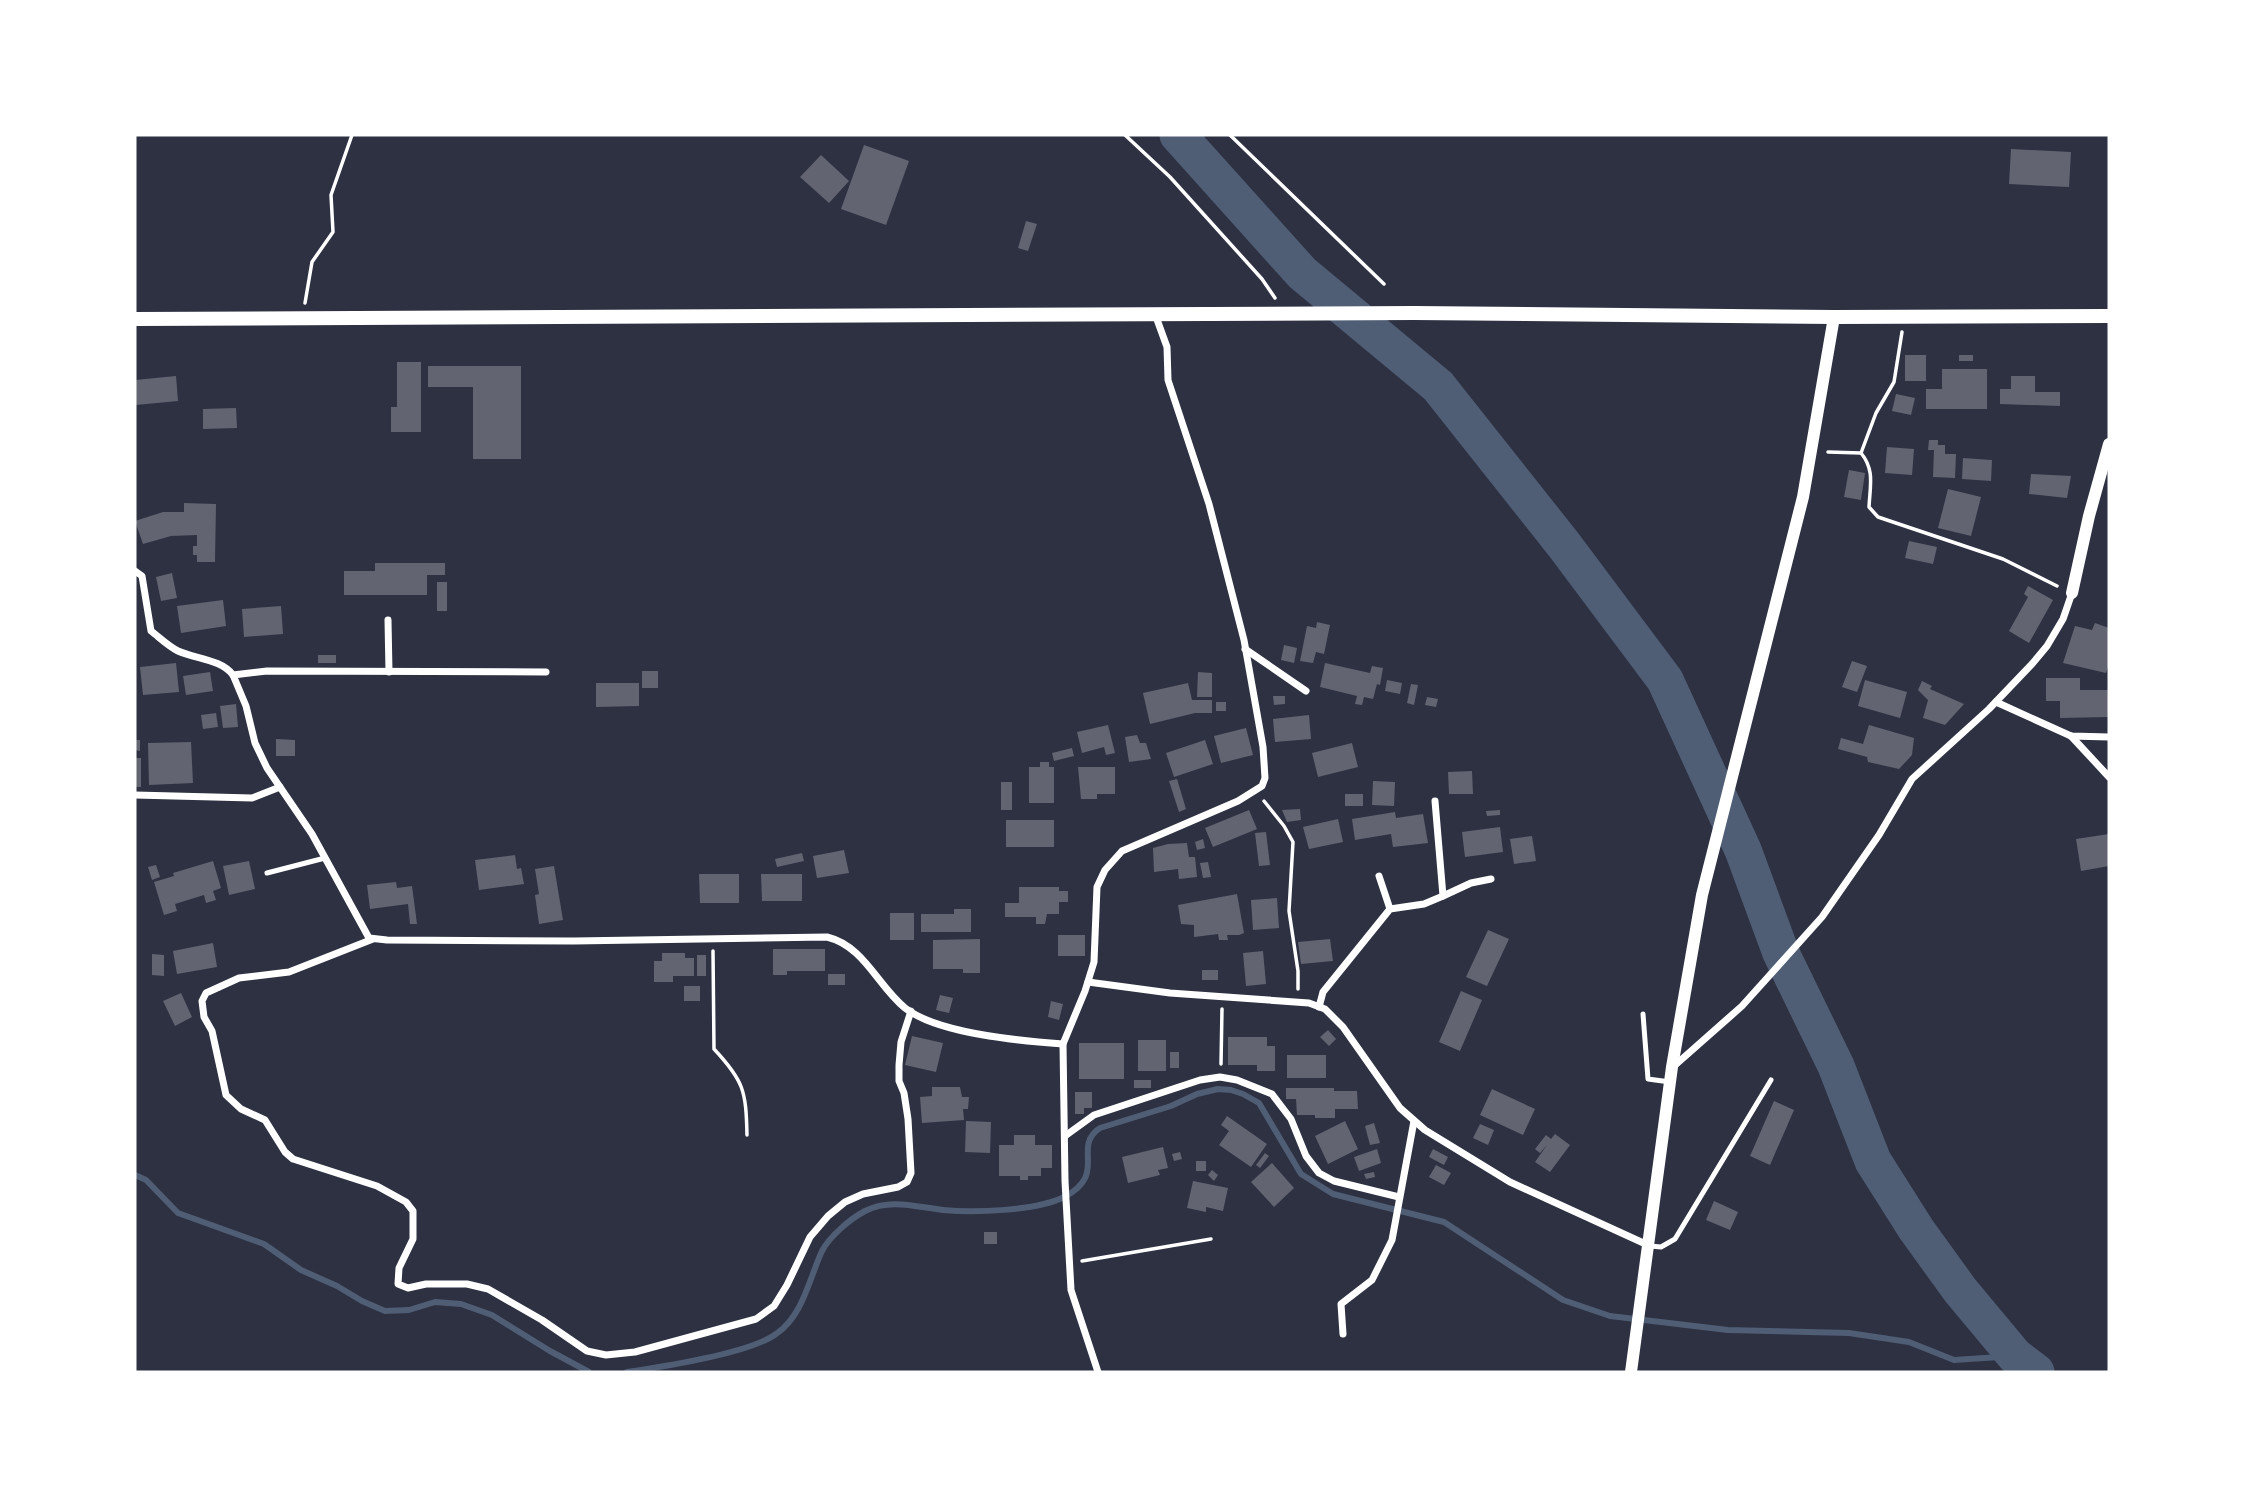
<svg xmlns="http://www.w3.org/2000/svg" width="2244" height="1507" viewBox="0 0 2244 1507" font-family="Merriweather,serif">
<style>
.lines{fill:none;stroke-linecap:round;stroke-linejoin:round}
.stream{stroke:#4f5d75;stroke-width:6}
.river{stroke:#4f5d75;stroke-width:37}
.building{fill:#626471}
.path{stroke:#fff;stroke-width:3.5}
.service{stroke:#fff;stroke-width:5}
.minor{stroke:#fff;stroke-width:7}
.tertiary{stroke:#fff;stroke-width:12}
.secondary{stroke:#fff;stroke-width:14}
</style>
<rect width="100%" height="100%" fill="#2d3142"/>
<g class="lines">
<g class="stream">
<path d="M135 1175 146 1180 178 1213 264 1244 301 1270 337 1286 362 1301 385 1311 409 1310 435 1302 461 1304 492 1315 550 1351 589 1372"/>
<path d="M627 1372C661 1367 750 1353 776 1334 803 1316 809 1279 822 1251 830 1236 850 1219 865 1211 890 1198 917 1207 943 1210 974 1213 1036 1211 1064 1197 1109 1174 1071 1147 1100 1128L1171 1106 1197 1094 1218 1089 1231 1090 1243 1094 1259 1103 1301 1174 1333 1194 1444 1222 1563 1300 1610 1316 1728 1330 1849 1333 1909 1342 1954 1360 2015 1356"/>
</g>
<path class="river" d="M1178 135 1302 273 1438 386 1564 545 1665 680 1743 850 1781 953 1836 1066 1873 1161 1916 1229 1960 1290 2015 1356 2036 1372"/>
</g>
<g class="building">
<path d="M864 145 909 161 886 225 841 209Z"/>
<path d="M2011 149 2071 152 2069 187 2009 184Z"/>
<path d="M821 155 849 181 829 203 800 177Z"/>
<path d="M1026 221 1037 224 1028 251 1018 248Z"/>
<rect x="1905" y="355" width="21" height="26"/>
<rect x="1959" y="355" width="14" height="6"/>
<path d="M397 362H421V432H391V407H397Z"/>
<path d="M428 366H521V459H473V387H428Z"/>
<path d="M1942 369H1987V409H1926V389H1942Z"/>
<path d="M176 376 178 401 136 405 135 380Z"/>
<path d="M2011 376H2035V392H2060V406L2000 404V389H2011Z"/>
<path d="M1896 394 1915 398 1911 415 1892 411Z"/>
<path d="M236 408 237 428 203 429V409Z"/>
<path d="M1929 440H1938V445H1945V454H1956L1955 478 1933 477 1934 450H1928Z"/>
<path d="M1887 447 1914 449 1912 475 1885 473Z"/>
<path d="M1963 458 1992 460 1991 481 1962 479Z"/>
<path d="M1849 470 1865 473 1861 500 1844 497Z"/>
<path d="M2031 474 2071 476 2067 498 2029 494Z"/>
<path d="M1948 489 1981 497 1971 536 1938 528Z"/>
<path d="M184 503 216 504 215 562H197V555H193V546H197V535L171 536 143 544 135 521 163 512H184Z"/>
<path d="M1909 541 1937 547 1933 564 1905 558Z"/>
<path d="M375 563H445V575H427V595H344V571H375Z"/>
<path d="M172 573 177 598 161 601 156 577Z"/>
<rect x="437" y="582" width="10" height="29"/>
<path d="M2028 586 2053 600 2029 643 2009 631 2028 597 2024 594Z"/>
<path d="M223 600 226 626 181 633 177 606Z"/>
<path d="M281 606 283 634 244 637 242 609Z"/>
<path d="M1317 622 1330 625 1324 654 1316 652 1313 663 1300 661 1307 626 1316 628Z"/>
<path d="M2095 623 2109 628V664L2106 673 2063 663 2075 626 2092 630Z"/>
<path d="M1284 645 1297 648 1294 663 1281 660Z"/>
<rect x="318" y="655" width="18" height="8"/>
<path d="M1852 661 1867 666 1857 692 1842 687Z"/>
<path d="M176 663 179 692 143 695 140 667Z"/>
<path d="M1325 663 1370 673 1372 666 1383 668 1380 685 1377 684 1373 699 1364 697 1362 705 1355 704 1357 696 1320 687Z"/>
<rect x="642" y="671" width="16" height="17"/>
<path d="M210 672 213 691 186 695 183 676Z"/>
<path d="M1198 672 1212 673V697H1197Z"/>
<path d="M2046 678H2080V690H2109V717L2060 718V701H2046Z"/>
<path d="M1387 680 1402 683 1400 694 1385 691Z"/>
<path d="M1865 680 1907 692 1900 718 1858 706Z"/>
<path d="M1922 681 1932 686 1930 689 1964 704 1945 725 1923 718 1928 700 1918 690Z"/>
<path d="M596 683H639V706L596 707Z"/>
<path d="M1188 683 1192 700H1212V713H1195L1150 724 1143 693Z"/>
<path d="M1411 684 1418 685 1414 705 1407 703Z"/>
<path d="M1273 696H1285V704L1274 705Z"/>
<path d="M1427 697 1438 699 1436 707 1425 705Z"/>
<rect x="1216" y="702" width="10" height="9"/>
<path d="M236 704 238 727 223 728 220 706Z"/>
<path d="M216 713 218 727 203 729 201 715Z"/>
<path d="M1309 715 1311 739 1275 742 1273 719Z"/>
<path d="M1108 725 1115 753 1106 755 1104 747 1082 753 1077 732Z"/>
<path d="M1869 725 1914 738 1912 755 1899 769 1868 762 1867 757 1838 749 1841 738 1863 744Z"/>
<path d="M1246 728 1253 755 1221 763 1214 736Z"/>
<path d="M1137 735 1140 743H1146L1151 759 1129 762 1125 737Z"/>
<path d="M276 739 295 740V756H276Z"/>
<path d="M135 740H140V751L135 750Z"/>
<path d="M1205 740 1213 764 1174 777 1166 753Z"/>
<path d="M191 742 193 783 149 785 148 743Z"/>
<path d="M1352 743 1358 767 1318 777 1312 753Z"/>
<path d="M1072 748 1074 756 1054 761 1052 753Z"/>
<rect x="135" y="758" width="6" height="29"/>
<path d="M1040 762H1049V767H1054V803H1029V767H1040Z"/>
<path d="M1078 767H1115V794H1097V799H1081Z"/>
<path d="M1472 771 1473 794H1449L1448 772Z"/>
<path d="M1177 779 1186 809 1179 812 1169 781Z"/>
<path d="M1373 781 1395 782 1394 806 1372 805Z"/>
<rect x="1001" y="782" width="11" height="28"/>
<rect x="1345" y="794" width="18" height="12"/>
<path d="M1300 809 1301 820 1287 822 1282 810Z"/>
<path d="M1249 810 1257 829 1213 847 1205 828Z"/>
<path d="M1500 810V815L1487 816 1486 811Z"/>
<path d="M1395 812 1396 818 1423 814 1428 843 1393 847 1391 834 1355 840 1352 819Z"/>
<path d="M1338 819 1343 842 1309 849 1303 827Z"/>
<rect x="1006" y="820" width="48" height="27"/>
<path d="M1500 827 1503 852 1465 857 1462 832Z"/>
<path d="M1266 832 1270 865 1259 866 1255 833Z"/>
<path d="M2109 834V866L2081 871 2076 839Z"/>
<path d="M1532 836 1536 861 1514 864 1510 839Z"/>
<path d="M1203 839 1205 848 1197 850 1195 842Z"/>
<path d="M1187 843 1189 857H1195L1197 877 1179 879 1178 869 1154 872 1153 848 1168 844Z"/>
<path d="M844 850 849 873 817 878 813 856Z"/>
<path d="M802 853 804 861 777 867 775 859Z"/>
<path d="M515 855 517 869 521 868 524 884 479 890 475 860Z"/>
<path d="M213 861 221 888 213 891 216 900 206 903 204 895 175 904 177 911 164 915 154 882 174 876 173 873Z"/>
<path d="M249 861 255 889 229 895 223 866Z"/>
<path d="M1208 862 1211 877 1203 878 1200 863Z"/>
<path d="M156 865 160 877 152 880 148 867Z"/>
<path d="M554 866 563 920 539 924 535 895 539 894 535 869Z"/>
<path d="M699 874H739V903H700Z"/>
<path d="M761 874H802V901H762Z"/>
<path d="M396 882 397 888 412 886 417 924H410L408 904 370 909 367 885Z"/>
<path d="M1019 887H1059V891H1068V902H1059V914H1047L1045 924H1036V917H1005V903H1019Z"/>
<path d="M1237 894 1244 933 1239 935H1227L1228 940H1219L1218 934 1194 937V925L1181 924 1178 905Z"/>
<path d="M1277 898 1279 928 1253 930 1251 900Z"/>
<path d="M954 909H971V932H921V914H954Z"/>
<rect x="890" y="913" width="24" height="27"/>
<path d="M1488 930 1509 939 1487 986 1466 977Z"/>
<rect x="1058" y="935" width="27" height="21"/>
<path d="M980 939V973H963V969H933V940Z"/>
<path d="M1330 939 1333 961 1301 964 1298 942Z"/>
<path d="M213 943 217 967 177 974 173 951Z"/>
<path d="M773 949H825V971H787V975H773Z"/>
<path d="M1263 951 1266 984 1246 986 1243 953Z"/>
<path d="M662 953H685V958H694V976H673V982H654V961H662Z"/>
<path d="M152 954 164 955V976L152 975Z"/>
<rect x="697" y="955" width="9" height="21"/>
<rect x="1202" y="970" width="16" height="10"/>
<rect x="828" y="974" width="17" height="11"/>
<rect x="684" y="986" width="16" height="15"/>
<path d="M1461 991 1482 1000 1460 1051 1439 1042Z"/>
<path d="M181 993 192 1017 175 1026 163 1001Z"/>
<path d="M940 995 953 998 949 1013 936 1010Z"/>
<path d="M1051 1001 1063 1004 1059 1020 1048 1017Z"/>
<path d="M1328 1030 1336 1039 1329 1046 1320 1037Z"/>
<path d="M912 1036 943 1043 936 1072 905 1065Z"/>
<path d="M1228 1037H1267V1046H1275V1071H1257V1065H1228Z"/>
<rect x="1138" y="1040" width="28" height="31"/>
<rect x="1079" y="1043" width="45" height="36"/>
<rect x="1170" y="1052" width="9" height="16"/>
<rect x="1287" y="1055" width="39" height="23"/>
<rect x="1134" y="1080" width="17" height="8"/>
<path d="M932 1087H960L962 1097H969L968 1109H963L964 1120 922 1123 920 1097 932 1096Z"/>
<path d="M1286 1088H1334V1091H1357L1358 1109H1335V1118H1315V1115H1297L1296 1099H1286Z"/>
<path d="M1492 1089 1535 1109 1523 1135 1480 1115Z"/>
<path d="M1075 1092H1092V1108H1084V1114H1075Z"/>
<path d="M1774 1101 1794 1110 1770 1165 1750 1156Z"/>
<path d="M1227 1116 1267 1144 1251 1167 1219 1145 1229 1131 1221 1125Z"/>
<path d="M966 1121 991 1122 990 1153 965 1152Z"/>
<path d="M1345 1121 1358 1149 1328 1164 1315 1136Z"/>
<path d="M1374 1123 1380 1143 1370 1145 1365 1126Z"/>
<path d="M1480 1124 1494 1130 1488 1145 1473 1138Z"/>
<path d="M1555 1134 1570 1145 1550 1172 1535 1162 1547 1145 1540 1153 1535 1149 1546 1135 1551 1139Z"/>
<path d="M1014 1135H1035V1145H1052V1168H1041V1176H1028V1180H1020V1176H999V1145H1014Z"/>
<path d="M1163 1147 1168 1168 1158 1170 1160 1175 1128 1183 1122 1157Z"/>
<path d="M1377 1149 1381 1163 1359 1171 1354 1157Z"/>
<path d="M1433 1149 1448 1157 1444 1165 1429 1157Z"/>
<path d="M1180 1152 1182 1159 1174 1161 1172 1154Z"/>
<path d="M1265 1153 1269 1156 1260 1168 1256 1165Z"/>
<rect x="1196" y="1161" width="10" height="10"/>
<path d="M1272 1163 1294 1188 1274 1207 1251 1182Z"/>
<path d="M1436 1165 1451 1173 1444 1185 1429 1177Z"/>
<path d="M1212 1170 1218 1175 1214 1181 1208 1175Z"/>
<path d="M1374 1172 1375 1177 1366 1179 1364 1174Z"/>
<path d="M1193 1181 1228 1188 1223 1211 1206 1207V1212L1187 1208Z"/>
<path d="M1714 1201 1738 1212 1730 1230 1706 1220Z"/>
<rect x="984" y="1232" width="13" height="12"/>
</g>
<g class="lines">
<g class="path">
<path d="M1125 135 1170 177 1262 279 1275 298"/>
<path d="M1230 135 1384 284"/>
<path d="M305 303 312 262 333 232 331 195 352 135"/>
<path d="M1828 452 1861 453C1875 470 1870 486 1869 507L1878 517 2003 559 2057 586"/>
<path d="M1861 453 1876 413 1894 382 1902 332"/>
<path d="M1264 801 1284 826 1293 842 1289 911 1298 971V989"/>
<path d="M713 951 714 1049C744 1081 746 1091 747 1135"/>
<path d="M1221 1064 1222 1009"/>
<path d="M1082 1261 1211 1239"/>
</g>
<g class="service">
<path d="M267 873 325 858"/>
<path d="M1643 1014 1648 1079 1670 1082"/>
<path d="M1650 1246 1661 1247 1675 1239 1771 1080"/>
</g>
<g class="minor">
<path d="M135 571 142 576 151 631C159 637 168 646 178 651 195 659 221 659 233 675L246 706 255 743 267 768 312 834 369 938 387 940 574 941 827 937C864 946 877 985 905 1008 938 1034 1021 1041 1063 1044"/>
<path d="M388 620 389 672"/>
<path d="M1245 649 1306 691"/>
<path d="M233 675 267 671 546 672"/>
<path d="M1996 702 2071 736 2109 737"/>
<path d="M2071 736 2109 777"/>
<path d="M135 795 252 798 280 787"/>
<path d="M1379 876 1390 909"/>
<path d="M1443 896 1471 883 1491 879"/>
<path d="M373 939 289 972 239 978 206 993 202 1001 204 1017 212 1031 226 1095 241 1109 265 1120 285 1152 293 1159 377 1186 406 1202 413 1211V1239L399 1268 398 1284 408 1288 426 1284H467L488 1289 542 1320 587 1351 606 1355 635 1352 756 1319 774 1306 787 1285 810 1237 828 1216 845 1202 863 1194 898 1187 907 1182 911 1173 908 1119 904 1093 899 1081V1065L901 1042 911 1011"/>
<path d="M1088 982 1170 993 1309 1003 1325 1009 1343 1027 1400 1108 1425 1130 1510 1182 1650 1246"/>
<path d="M1319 1007 1323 992 1390 909 1424 904 1443 896 1435 801"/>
<path d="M1673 1067 1742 1006 1822 917 1879 835 1912 779 1989 709 2032 664 2047 646 2063 619 2072 593"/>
<path d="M1065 1136 1094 1115 1200 1080 1220 1077 1237 1080 1272 1094 1291 1119 1306 1156 1319 1173 1334 1181 1399 1197"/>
<path d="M1343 1334 1341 1304 1372 1280 1392 1240 1414 1121"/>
<path d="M1098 1372 1071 1290 1065 1181 1063 1044 1085 991 1094 962 1097 887 1105 870 1122 851 1238 801 1262 786 1265 778 1263 747 1244 640 1209 504 1168 380 1167 347 1155 314"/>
</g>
<g class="tertiary">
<path d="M2072 593 2089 516 2109 444"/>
<path d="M1631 1372 1672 1067 1702 895 1803 497 1834 317"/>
</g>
<path class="secondary" d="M135 319 1414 313 1834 317 2109 316"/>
</g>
<rect width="2244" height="1507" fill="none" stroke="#ffffff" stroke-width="273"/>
</svg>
